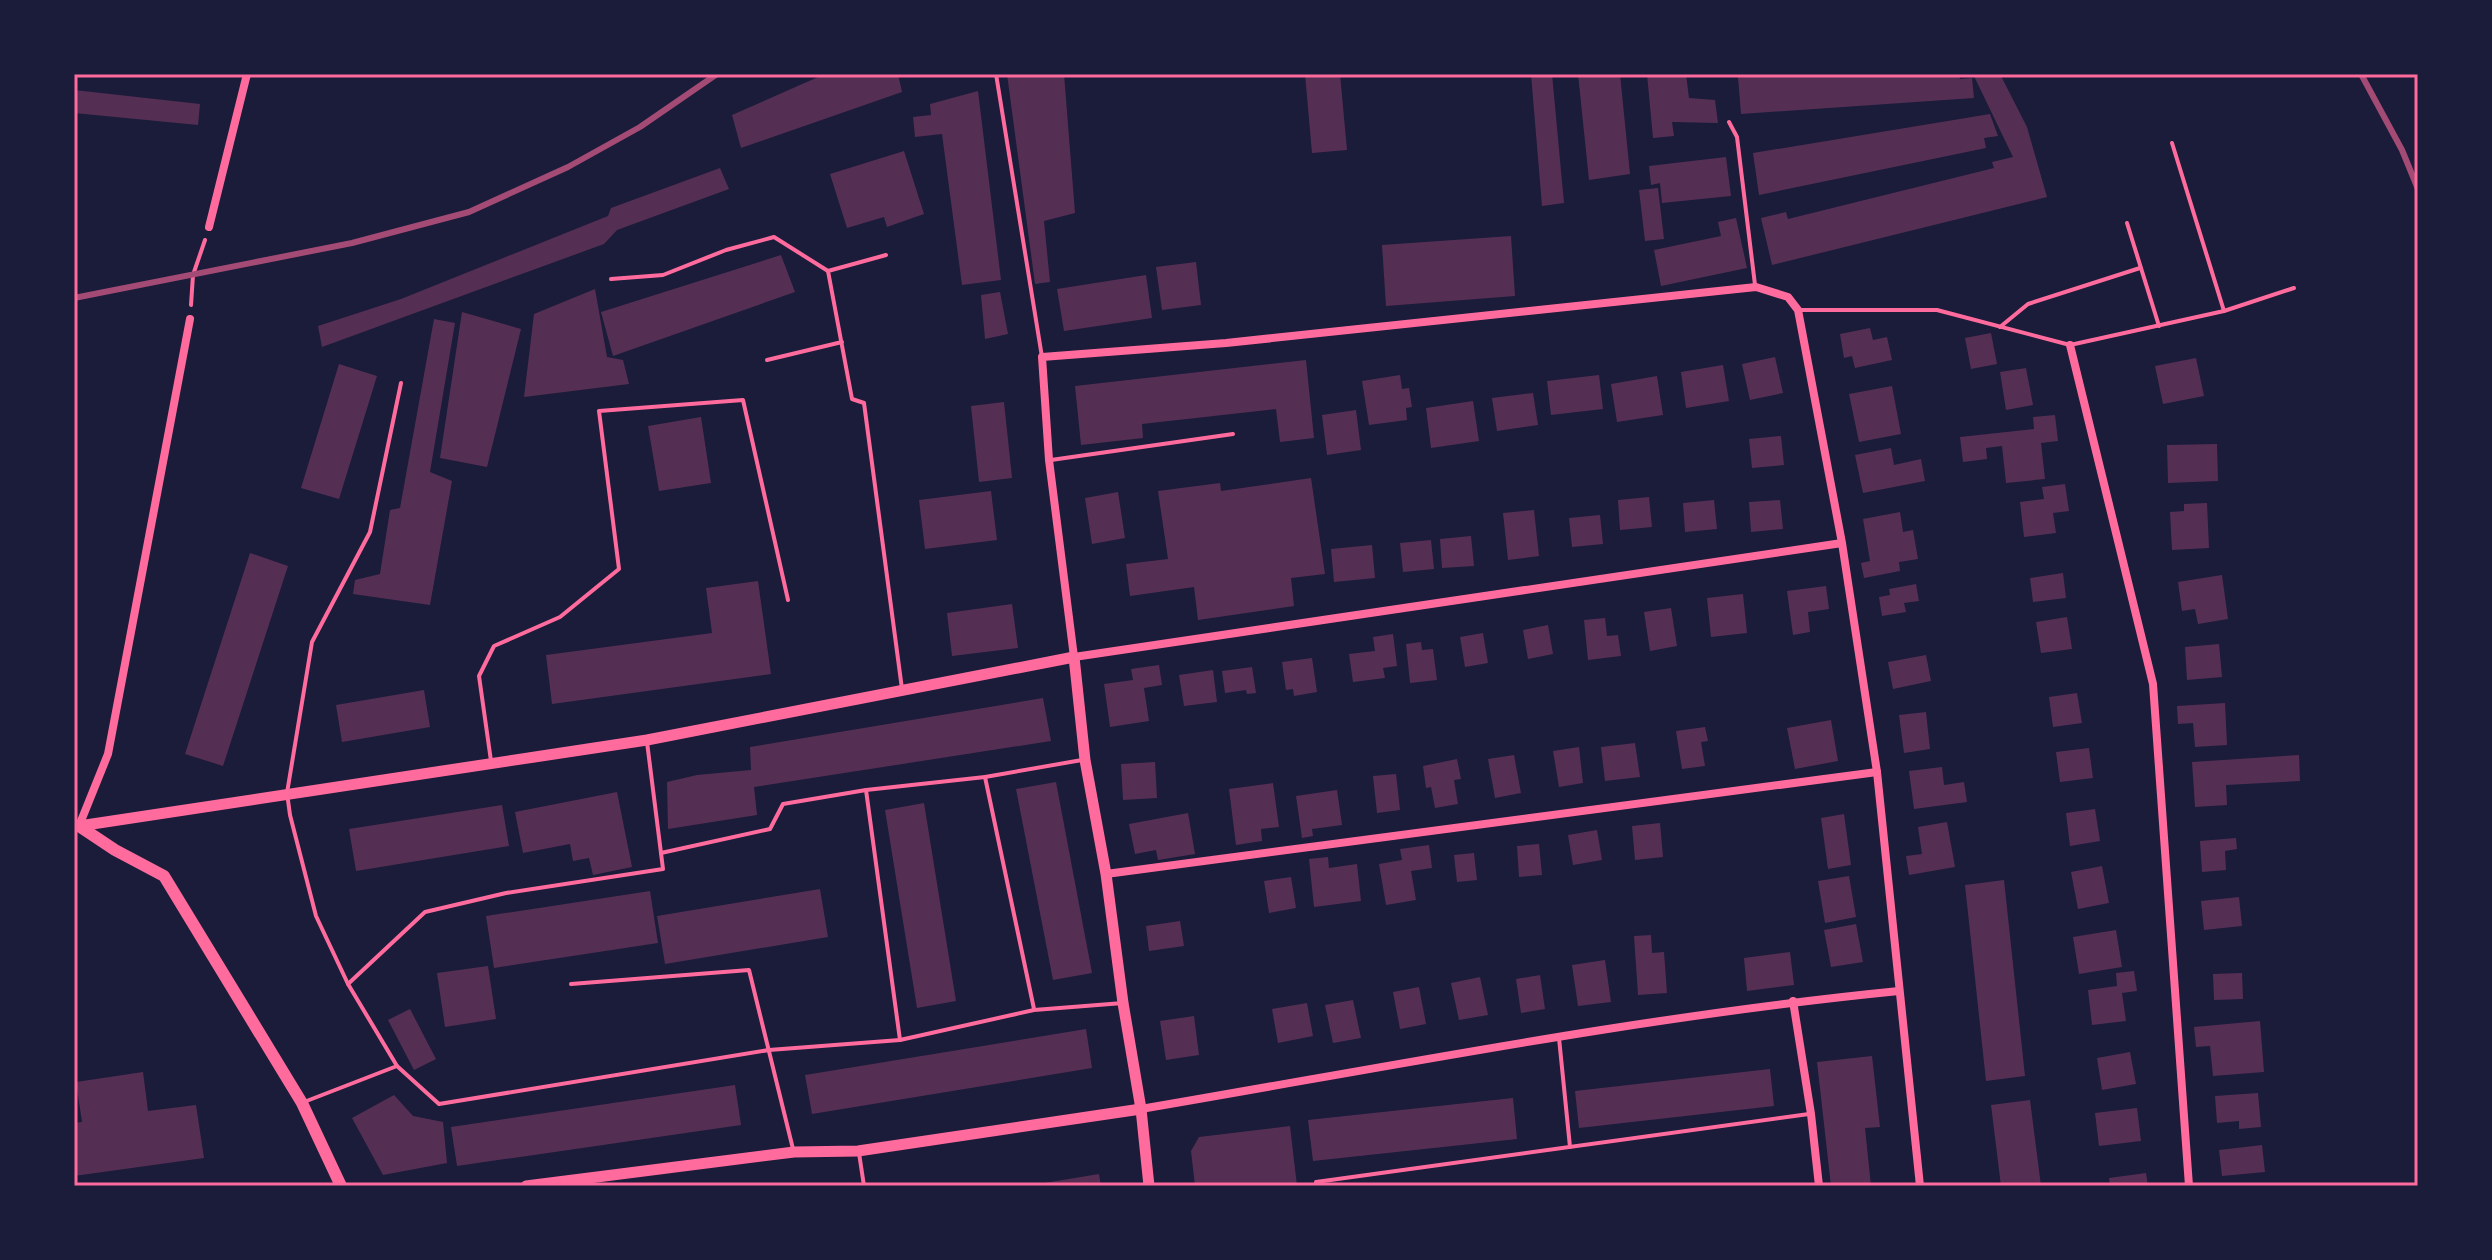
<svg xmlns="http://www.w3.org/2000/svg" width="2492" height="1260" viewBox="0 0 2492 1260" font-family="'Source Sans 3',sans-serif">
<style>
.building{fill:#542f53}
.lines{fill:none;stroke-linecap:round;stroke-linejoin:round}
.path{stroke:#ff6b9d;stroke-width:4}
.service{stroke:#ff6b9d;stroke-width:4}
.minor{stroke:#ff6b9d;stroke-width:8}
.tertiary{stroke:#ff6b9d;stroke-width:11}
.secondary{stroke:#ff6b9d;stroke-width:12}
.rail{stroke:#a44b75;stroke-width:6}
.neatline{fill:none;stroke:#ff6b9d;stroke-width:3}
</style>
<rect width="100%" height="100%" fill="#1b1b3a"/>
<g class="building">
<path d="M825 74H898L902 92 741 148 732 115Z"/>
<path d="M1007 74H1064L1075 213 1044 221 1050 282 1035 284Z"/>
<path d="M1305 74H1340L1347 150 1312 153Z"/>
<path d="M1531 74H1552L1564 203 1542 206Z"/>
<path d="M1578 74H1620L1630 174 1589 180Z"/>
<path d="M1647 74H1686L1689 98 1715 100 1718 123 1672 122 1674 136 1653 138Z"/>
<path d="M1780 74H1959L1960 79 1972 78 1974 98 1741 114 1738 77Z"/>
<path d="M1973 74H2000L2027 127 2047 197 1772 265 1761 218 1786 212 1788 219 1994 168 1992 162 2013 157Z"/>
<path d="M74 90 200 104 198 125 74 113Z"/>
<path d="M978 91 1001 280 962 285 942 134 915 137 913 117 931 115 930 104Z"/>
<path d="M1990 114 1998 136 1984 138 1986 148 1759 195 1753 153Z"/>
<path d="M904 151 924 214 887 227 884 217 847 228 830 174Z"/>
<path d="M1726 157 1731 196 1662 203 1660 183 1651 185 1649 166Z"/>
<path d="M720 168 729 189 617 230 604 244 322 347 318 326 401 299 608 216 611 208Z"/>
<path d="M1658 188 1664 239 1645 241 1639 190Z"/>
<path d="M1736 218 1747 268 1661 286 1654 250 1721 236 1718 222Z"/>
<path d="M1511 236 1515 296 1386 306 1382 245Z"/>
<path d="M781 255 795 292 613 356 601 312Z"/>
<path d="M1196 262 1201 305 1162 310 1156 267Z"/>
<path d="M1146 275 1152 318 1064 331 1057 289Z"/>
<path d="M595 289 607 357 623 360 629 384 524 397 534 314Z"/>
<path d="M1000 292 1008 334 985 339 981 295Z"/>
<path d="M462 312 521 329 487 467 440 458Z"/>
<path d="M434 319 455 323 430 472 452 481 430 605 353 594 355 580 380 574 390 510 400 508Z"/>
<path d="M1870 328 1873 340 1887 337 1892 360 1855 368 1852 356 1844 358 1840 334Z"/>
<path d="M1991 333 1997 364 1971 369 1965 338Z"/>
<path d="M1775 357 1783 393 1750 400 1742 364Z"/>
<path d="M2196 358 2204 396 2163 404 2155 366Z"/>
<path d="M1306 360 1314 438 1280 442 1276 409 1142 424 1143 438 1081 445 1075 386Z"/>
<path d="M339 364 377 376 339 499 301 488Z"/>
<path d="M1723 365 1729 401 1686 408 1681 372Z"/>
<path d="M2026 368 2033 405 2006 410 2000 372Z"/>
<path d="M1400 375 1402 389 1409 388 1412 407 1406 408 1407 420 1369 425 1362 381Z"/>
<path d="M1599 375 1603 409 1551 415 1547 381Z"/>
<path d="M1657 376 1663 415 1617 422 1611 384Z"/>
<path d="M1892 386 1901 434 1859 442 1849 394Z"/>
<path d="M1533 393 1538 425 1497 431 1492 398Z"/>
<path d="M1473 401 1479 441 1431 448 1426 408Z"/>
<path d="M1004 402 1012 478 979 482 971 406Z"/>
<path d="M1356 410 1361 450 1327 455 1322 415Z"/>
<path d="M2055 415 2058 441 2041 443 2045 479 2006 483 2002 446 1986 448 1987 459 1963 462 1960 437 2034 429 2033 417Z"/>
<path d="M701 417 711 483 659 491 648 426Z"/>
<path d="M1781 436 1784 465 1752 468 1749 439Z"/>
<path d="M2217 444 2218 481 2168 483 2167 445Z"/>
<path d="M1891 448 1894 465 1921 459 1925 481 1863 493 1855 455Z"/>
<path d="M1311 478 1325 574 1291 578 1294 606 1198 620 1194 587 1130 596 1126 564 1168 559 1158 491 1220 483 1221 491Z"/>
<path d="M2065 484 2069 511 2053 513 2056 533 2024 537 2020 502 2044 499 2042 487Z"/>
<path d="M991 491 997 540 925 549 919 500Z"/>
<path d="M1118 492 1125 538 1092 544 1085 498Z"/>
<path d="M1649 497 1652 527 1620 530 1618 500Z"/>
<path d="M1714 500 1717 529 1685 532 1683 503Z"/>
<path d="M1780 500 1783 529 1751 532 1749 502Z"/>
<path d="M2207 503 2209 548 2172 550 2170 512 2184 511V504Z"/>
<path d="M1534 510 1539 556 1508 560 1503 513Z"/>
<path d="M1900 512 1903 532 1913 530 1918 559 1899 562 1900 571 1864 578 1861 563 1870 561 1863 519Z"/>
<path d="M1600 515 1603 544 1572 547 1569 518Z"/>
<path d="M1471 536 1474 566 1442 568 1440 539Z"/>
<path d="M1431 540 1434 569 1403 572 1400 543Z"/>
<path d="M1372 545 1375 578 1334 582 1331 549Z"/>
<path d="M250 553 288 566 223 766 185 754Z"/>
<path d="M2063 573 2066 598 2033 602 2030 578Z"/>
<path d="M2222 575 2228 619 2198 624 2195 609 2182 611 2178 582Z"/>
<path d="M758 581 771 674 552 704 546 655 712 633 706 588Z"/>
<path d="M1916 584 1919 601 1904 603 1906 612 1882 616 1879 597 1890 595 1889 589Z"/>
<path d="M1826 586 1829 609 1808 612 1810 632 1793 635 1787 591Z"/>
<path d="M1743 594 1747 633 1711 637 1707 598Z"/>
<path d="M1012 604 1018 648 952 656 947 613Z"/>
<path d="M1671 608 1677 646 1650 651 1644 612Z"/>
<path d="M2067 617 2072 649 2041 653 2036 622Z"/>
<path d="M1605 618 1607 636 1618 635 1621 656 1588 660 1584 620Z"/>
<path d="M1548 625 1553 654 1528 659 1523 630Z"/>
<path d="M1483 633 1488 663 1465 667 1460 637Z"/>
<path d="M1393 634 1397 666 1383 668 1385 678 1353 682 1349 654 1375 651 1373 637Z"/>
<path d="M1421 642 1422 650 1433 649 1437 680 1410 683 1406 644Z"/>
<path d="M2219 644 2222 677 2187 680 2185 647Z"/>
<path d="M1926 655 1931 681 1893 689 1888 662Z"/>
<path d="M1312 658 1317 692 1294 696 1293 689 1286 690 1282 662Z"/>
<path d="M1159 665 1162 685 1144 688 1149 721 1110 727 1104 684 1133 680 1131 669Z"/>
<path d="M1252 667 1256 693 1247 694 1246 690 1225 693 1222 671Z"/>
<path d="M1213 670 1217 702 1184 706 1179 675Z"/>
<path d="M424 690 430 727 342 742 336 705Z"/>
<path d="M2077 693 2082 723 2053 727 2049 697Z"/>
<path d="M1043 698 1051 741 754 787 757 815 668 829 667 782 697 775 751 770 750 747Z"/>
<path d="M2225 703 2227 745 2195 747 2193 723 2178 724 2177 706Z"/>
<path d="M1926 712 1930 749 1904 753 1899 715Z"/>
<path d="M1831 720 1838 761 1795 769 1787 728Z"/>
<path d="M1705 727 1708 741 1701 742 1705 766 1682 769 1676 731Z"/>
<path d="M1635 743 1640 777 1605 781 1601 747Z"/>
<path d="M1579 747 1583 783 1559 787 1553 751Z"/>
<path d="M2089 748 2093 778 2060 782 2056 752Z"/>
<path d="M1514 755 1521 793 1495 798 1488 759Z"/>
<path d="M2299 755 2300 781 2226 785 2227 805 2195 807 2192 762Z"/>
<path d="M1457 759 1461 779 1454 780 1458 804 1435 808 1431 787 1426 788 1423 766Z"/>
<path d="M1155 762 1157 798 1123 800 1121 764Z"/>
<path d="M1942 767 1944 785 1964 782 1967 802 1914 809 1909 771Z"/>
<path d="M1396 774 1400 810 1377 813 1373 776Z"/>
<path d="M1056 782 1092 973 1053 980 1016 789Z"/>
<path d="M1273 783 1279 827 1261 829 1262 841 1236 845 1229 789Z"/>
<path d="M1337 790 1342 825 1312 829 1313 836 1302 838 1296 796Z"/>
<path d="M617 792 632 867 593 875 589 858 573 861 570 844 523 853 515 812Z"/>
<path d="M924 803 956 1001 917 1008 885 810Z"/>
<path d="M502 805 509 846 356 871 349 829Z"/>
<path d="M2095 809 2100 841 2070 846 2066 813Z"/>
<path d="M1188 813 1195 854 1158 860 1156 850 1135 854 1129 824Z"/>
<path d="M1844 814 1851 865 1828 869 1821 818Z"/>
<path d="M1947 822 1955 867 1909 875 1906 856 1922 854 1918 827Z"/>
<path d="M1660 823 1663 857 1635 860 1632 826Z"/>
<path d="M1597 830 1602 860 1573 865 1568 835Z"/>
<path d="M2236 838 2237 849 2225 851 2226 870 2202 872 2200 841Z"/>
<path d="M1539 844 1542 875 1519 877 1517 846Z"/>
<path d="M1429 845 1432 868 1411 871 1416 900 1386 905 1379 864 1402 860 1400 849Z"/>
<path d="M1474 853 1477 880 1457 882 1454 855Z"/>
<path d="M1328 857 1329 868 1357 864 1361 901 1314 907 1309 859Z"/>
<path d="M2102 866 2109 903 2078 909 2071 872Z"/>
<path d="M1849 876 1856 917 1825 923 1818 881Z"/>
<path d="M1291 877 1296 908 1269 913 1264 881Z"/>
<path d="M2004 880 2025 1076 1986 1081 1965 885Z"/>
<path d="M820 889 828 937 665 964 657 916Z"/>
<path d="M650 891 658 943 494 968 486 916Z"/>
<path d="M2239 897 2242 926 2204 930 2201 901Z"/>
<path d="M1180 921 1184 946 1149 951 1146 926Z"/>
<path d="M1856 924 1863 962 1831 967 1824 930Z"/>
<path d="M2116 930 2122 967 2079 974 2073 937Z"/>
<path d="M1651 935 1652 953 1664 952 1667 993 1638 995 1634 936Z"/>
<path d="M1790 952 1794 985 1747 991 1744 958Z"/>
<path d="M1605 960 1611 1002 1578 1006 1572 965Z"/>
<path d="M488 966 496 1019 445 1027 437 973Z"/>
<path d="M2134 971 2137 991 2122 993 2126 1021 2092 1025 2088 990 2117 986 2116 973Z"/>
<path d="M2242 973 2243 999 2214 1000 2213 974Z"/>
<path d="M1540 975 1545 1009 1521 1013 1516 979Z"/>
<path d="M1480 977 1488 1015 1459 1020 1451 983Z"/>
<path d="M1419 987 1426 1024 1400 1029 1393 992Z"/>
<path d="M1353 1000 1361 1038 1333 1043 1325 1005Z"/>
<path d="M1307 1003 1313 1036 1278 1043 1272 1009Z"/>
<path d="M410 1009 436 1059 414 1070 388 1020Z"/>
<path d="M1194 1016 1199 1055 1166 1060 1160 1021Z"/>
<path d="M2260 1021 2264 1072 2213 1076 2210 1046 2196 1047 2194 1027Z"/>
<path d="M1086 1029 1092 1068 812 1114 805 1075Z"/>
<path d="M2130 1052 2136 1084 2102 1090 2097 1058Z"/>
<path d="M1872 1056 1880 1127 1865 1128 1871 1186H1831L1817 1062Z"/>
<path d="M1770 1069 1774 1106 1579 1128 1575 1091Z"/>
<path d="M143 1072 148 1111 196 1105 204 1158 74 1176V1123L82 1122 76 1082Z"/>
<path d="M735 1085 741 1125 457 1166 451 1127Z"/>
<path d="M2258 1093 2261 1127 2239 1129V1121L2217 1123 2215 1096Z"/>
<path d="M394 1095 413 1116 443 1122 447 1163 383 1175 352 1118Z"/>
<path d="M1513 1098 1517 1139 1313 1161 1308 1120Z"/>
<path d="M2030 1100 2041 1186H2001L1991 1105Z"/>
<path d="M2137 1108 2141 1141 2099 1146 2095 1113Z"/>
<path d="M1290 1126 1297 1186H1195L1191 1151 1199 1137Z"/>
<path d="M2262 1145 2265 1172 2222 1176 2219 1150Z"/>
<path d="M2146 1173 2148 1186H2110L2109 1178Z"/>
<path d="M1099 1174 1101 1186H1038V1184Z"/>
</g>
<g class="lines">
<path class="path" d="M191 305 193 275 205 240"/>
<g class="service">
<path d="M996 74 1042 357"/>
<path d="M1729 122 1737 137 1755 285"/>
<path d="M2172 143 2224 311"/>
<path d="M2127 223 2159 326"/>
<path d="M886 255 828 271 852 399 864 403 902 689"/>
<path d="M611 279 663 275 726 250 774 237 828 271"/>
<path d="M1800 310H1937L2070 345 2224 311 2294 288"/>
<path d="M2000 327 2028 304 2140 268"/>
<path d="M767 360 842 342"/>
<path d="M1051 460 1233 434"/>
<path d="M491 761 479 676 494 646 560 617 619 569 599 411 743 400 788 600"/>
<path d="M985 777 1034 1009"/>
<path d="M866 790 900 1040"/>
<path d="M661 853 770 829 783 804 866 790 985 777 1082 760"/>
<path d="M348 984 316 916 290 815 287 793 312 642 370 532 401 383"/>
<path d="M571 984 749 970 793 1149"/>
<path d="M1559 1038 1570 1147"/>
<path d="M397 1066 348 984 425 912 506 893 663 869 647 742"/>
<path d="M304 1102 397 1066 439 1104 769 1050 900 1040 1034 1010 1123 1003"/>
<path d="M859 1153 864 1186"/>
<path d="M1316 1186V1182L1809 1114"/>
</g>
<g class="minor">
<path d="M209 227 247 74"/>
<path d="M2070 345 2153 684 2189 1186"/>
<path d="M1842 543 1074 657 1049 460 1042 357 1226 343 1756 287 1788 297 1798 310 1842 543 1877 772 1920 1186"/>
<path d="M79 826 108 754 190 319"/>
<path d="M1106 874 1877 772"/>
<path d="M1793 1001 1811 1114 1819 1186"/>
<path d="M1141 1109C1393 1066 1645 1016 1899 991"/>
</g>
<g class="tertiary">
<path d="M79 826 647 740 1074 657 1085 760 1106 874 1123 1003 1141 1109 1149 1186"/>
<path d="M526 1186 794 1152 858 1151 1141 1109"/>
</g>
<path class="secondary" d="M79 826 115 850 164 876 302 1103 341 1186"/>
<g class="rail">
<path d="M2361 74 2402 150 2418 189"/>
<path d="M74 298 352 243 469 212 568 167 640 127 717 74"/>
</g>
</g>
<rect width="2492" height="1260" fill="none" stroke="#1b1b3a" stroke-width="152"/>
<rect x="76" y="76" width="2340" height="1108" class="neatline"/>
</svg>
